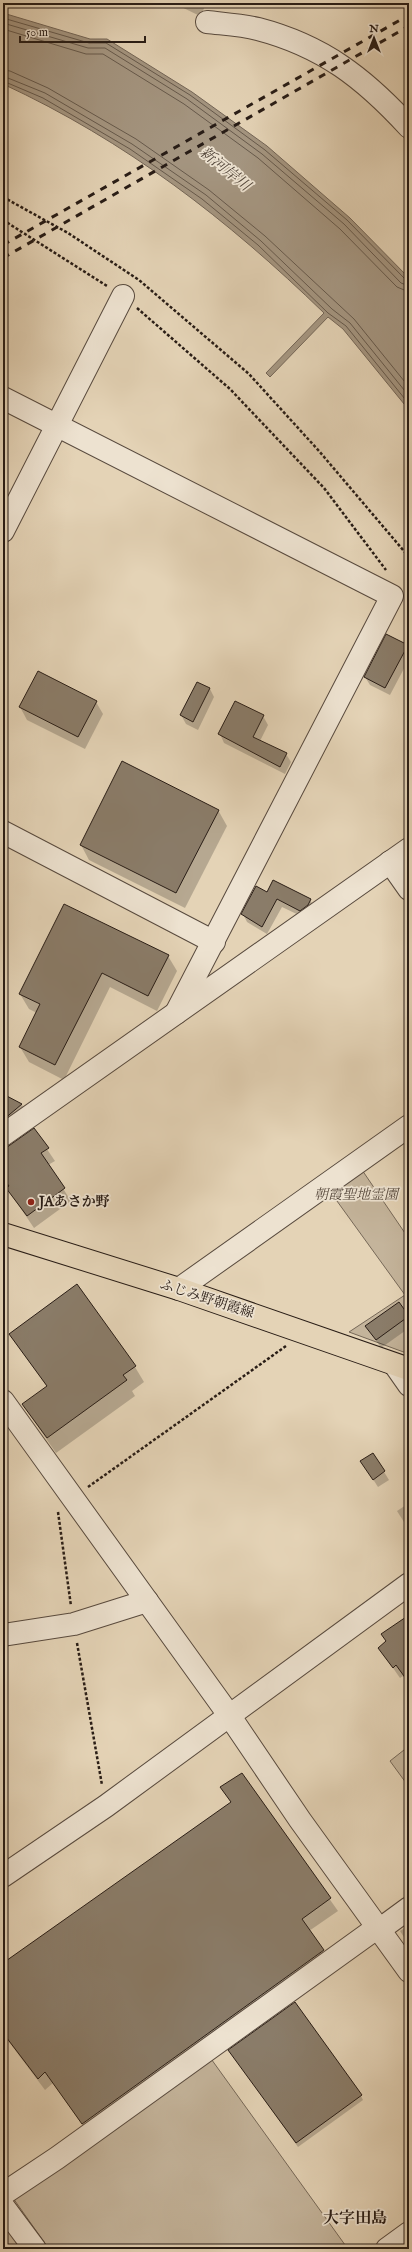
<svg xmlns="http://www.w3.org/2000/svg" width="412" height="2252" viewBox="0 0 412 2252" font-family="'IM FELL English','Noto Serif JP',serif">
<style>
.green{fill:#c4b49b;stroke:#766858}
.water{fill:#a49580;stroke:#736556}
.shadow{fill:#0003}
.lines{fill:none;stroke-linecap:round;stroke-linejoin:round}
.shore{stroke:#66594b;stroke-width:1}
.building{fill:#8a7c69;stroke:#291d16}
.minor-casing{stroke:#584a3e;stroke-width:24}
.major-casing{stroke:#291d16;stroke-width:24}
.path{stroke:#291d16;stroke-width:2.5;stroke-dasharray:3 2;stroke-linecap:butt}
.minor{stroke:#ede2d0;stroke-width:22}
.major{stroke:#e4d3b6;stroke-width:22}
.rail{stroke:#291d16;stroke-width:3;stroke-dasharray:7 7;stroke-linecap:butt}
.poi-dot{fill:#8f2418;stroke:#ede2d0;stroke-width:1.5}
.labels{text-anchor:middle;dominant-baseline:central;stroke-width:3.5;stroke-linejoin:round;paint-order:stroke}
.park-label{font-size:14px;font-style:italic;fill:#584a3e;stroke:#ede2d0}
.poi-label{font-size:14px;font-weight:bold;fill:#291d16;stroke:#ede2d0;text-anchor:start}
.street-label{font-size:14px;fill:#291d16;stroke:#ede2d0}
.water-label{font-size:15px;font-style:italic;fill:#54473b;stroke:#ede2d0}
.quarter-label{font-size:16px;font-weight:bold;fill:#291d16;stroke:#ede2d0}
</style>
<rect width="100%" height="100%" fill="#e4d3b6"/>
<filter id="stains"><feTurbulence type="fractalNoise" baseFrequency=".005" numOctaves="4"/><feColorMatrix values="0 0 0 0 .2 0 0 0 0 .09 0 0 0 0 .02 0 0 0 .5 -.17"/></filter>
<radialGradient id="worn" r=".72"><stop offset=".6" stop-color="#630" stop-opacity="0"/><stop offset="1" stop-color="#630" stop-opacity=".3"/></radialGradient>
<g class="green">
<path d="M360 1167 409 1239V1354L349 1332 405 1295 329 1190Z"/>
<path d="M409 1746V1787L390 1761Z"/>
<path d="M209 2056 348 2249H49L13 2198Z"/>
<path d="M3 2219 26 2249H3Z"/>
</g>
<path class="water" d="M3 13 90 39H107L192 92 267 146 350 218 409 278V410L343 329 328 317 270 377 266 373 324 313C227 219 126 141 3 84Z"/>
<g class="shadow">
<path d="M173 3H207L200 16Z"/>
<path d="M407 646 409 659 390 695 370 685 365 677Z"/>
<path d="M198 683 210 689 214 697 198 730 186 724 181 715Z"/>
<path d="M96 702 103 714 85 749 27 720 20 707Z"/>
<path d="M236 702 263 716 268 725 260 741 286 754 291 762 285 774 224 743 220 734Z"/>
<path d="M218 810 227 826 185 908 89 860 81 845Z"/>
<path d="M267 893 310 900 315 908 305 918 282 907 267 934 247 922 243 914Z"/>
<path d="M168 956 177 971 157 1011 110 987 64 1080 29 1062 20 1047 37 1013 29 1009 20 994Z"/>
<path d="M3 1095 22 1105 30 1120 3 1141Z"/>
<path d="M34 1130 55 1161 48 1165 71 1201 34 1228 15 1200 3 1178V1151Z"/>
<path d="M398 1303 409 1319V1328L381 1348 372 1334Z"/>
<path d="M10 1334 135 1367 144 1382 132 1391 135 1396 56 1453 23 1405 47 1387Z"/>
<path d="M373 1454 389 1480 378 1487 367 1470Z"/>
<path d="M409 1503V1530L397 1511Z"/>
<path d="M409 1626V1684L403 1676 400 1678 379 1648Z"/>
<path d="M241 1774 338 1911 309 1931 330 1962 90 2136 53 2083 45 2090 3 2034V1964L231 1803 222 1787Z"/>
<path d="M409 1925V1945L400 1931Z"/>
<path d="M232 2054 361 2096 363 2100 298 2147Z"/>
</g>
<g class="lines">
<g class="shore">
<path d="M3 18 89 43H106L190 95 265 150 347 220 405 279 409 280"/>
<path d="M3 23 88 48H105L187 99 262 154 344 224 401 283 409 286"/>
<path d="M3 29 86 54H103L184 104 258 158 340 229 397 287 409 292"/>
<path d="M3 70 10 71 48 88 136 139 209 190 265 236 354 319 409 387"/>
<path d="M3 76 45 93 132 144 206 195 261 241 332 309 350 323 409 396"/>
<path d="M3 81 43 98 130 149 202 199 258 245 328 313 346 326 409 404"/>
</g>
</g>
<g class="building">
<path d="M386 634 408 645 385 688 364 677Z"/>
<path d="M38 671 97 701 78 737 19 707Z"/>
<path d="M197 682 210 688 193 722 180 715Z"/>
<path d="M235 701 264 715 253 737 287 753 280 767 218 734Z"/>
<path d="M122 761 219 810 176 893 80 845Z"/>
<path d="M273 880 311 899 308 905 300 911 277 899 262 927 241 914 256 886 267 892Z"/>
<path d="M64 904 169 955 148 996 102 973 55 1065 19 1047 40 1004 19 994Z"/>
<path d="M3 1094 22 1104 3 1120Z"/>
<path d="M34 1128 49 1148 41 1153 65 1188 27 1216 6 1188 9 1186 3 1178V1150Z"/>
<path d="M77 1284 136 1366 123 1375 127 1380 47 1438 22 1404 47 1386 9 1334Z"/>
<path d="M399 1302 409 1316 376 1340 365 1326Z"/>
<path d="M373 1453 385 1471 373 1480 360 1461Z"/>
<path d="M409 1615V1683L396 1665 393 1668 378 1648 386 1641 381 1634Z"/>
<path d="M242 1773 331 1898 302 1919 324 1950 82 2124 45 2072 38 2079 3 2033V1963L231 1802 220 1787Z"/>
<path d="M295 2002 362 2095 296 2143 228 2050Z"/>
</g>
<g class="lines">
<defs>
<g id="minor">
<path d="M207 22C224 24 242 25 258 29 323 46 364 78 409 127"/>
<path d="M3 398 392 596 176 1013"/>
<path d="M3 531 123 296"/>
<path d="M3 832 214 942"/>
<path d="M390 862 409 889"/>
<path d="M3 1135 409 849"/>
<path d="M179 1289 409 1126"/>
<path d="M395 1365 409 1385"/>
<path d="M3 1401 229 1715 300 1820 409 1971"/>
<path d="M3 1635 74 1624 147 1601"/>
<path d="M3 1876 106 1806 409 1584"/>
<path d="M3 2194 57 2158 371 1932 379 1930 409 1908"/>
<path d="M3 2206 35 2249"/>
<path d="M387 2249 409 2233"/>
</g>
<path id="major" d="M3 1234 179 1289 409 1369"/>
</defs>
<use href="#minor" class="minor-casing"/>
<use href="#major" class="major-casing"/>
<g class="path">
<path d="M3 197 68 233 139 280 249 374 319 451 409 557"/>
<path d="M3 220 107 286"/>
<path d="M137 308 230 389 324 488 386 570"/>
<path d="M88 1487 286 1346"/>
<path d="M58 1512 71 1606"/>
<path d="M77 1643 102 1785"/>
</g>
<use href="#minor" class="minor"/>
<use href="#major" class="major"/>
<g class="rail">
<path d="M3 245 409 15"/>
<path d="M3 258 409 26"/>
</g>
</g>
<circle class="poi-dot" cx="31" cy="1202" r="4"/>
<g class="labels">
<g class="park-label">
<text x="356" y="1195">朝霞聖地霊園</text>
</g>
<g class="poi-label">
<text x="39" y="1202">JAあさか野</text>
</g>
<g class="street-label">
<text transform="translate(207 1299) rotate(18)">ふじみ野朝霞線</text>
</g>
<g class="water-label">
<text transform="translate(225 169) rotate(39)">新河岸川</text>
</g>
<g class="quarter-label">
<text x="355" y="2219">大字田島</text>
</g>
</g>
<rect width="412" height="2252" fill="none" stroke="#e4d3b6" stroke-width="16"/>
<rect x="4" y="4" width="404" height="2244" fill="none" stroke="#291d16" stroke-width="2"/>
<rect x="8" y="8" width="396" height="2236" fill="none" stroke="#291d16"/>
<g transform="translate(374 38)" stroke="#ede2d0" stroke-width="3" paint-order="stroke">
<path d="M0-3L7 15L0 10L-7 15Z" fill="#291d16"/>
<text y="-6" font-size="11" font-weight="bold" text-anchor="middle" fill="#291d16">N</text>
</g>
<path d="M20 36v6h125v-6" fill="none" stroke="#291d16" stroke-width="2"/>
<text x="26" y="36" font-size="12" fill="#291d16" stroke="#ede2d0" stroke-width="3" paint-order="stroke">50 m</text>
<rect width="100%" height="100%" filter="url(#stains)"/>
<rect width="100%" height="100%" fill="url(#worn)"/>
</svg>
